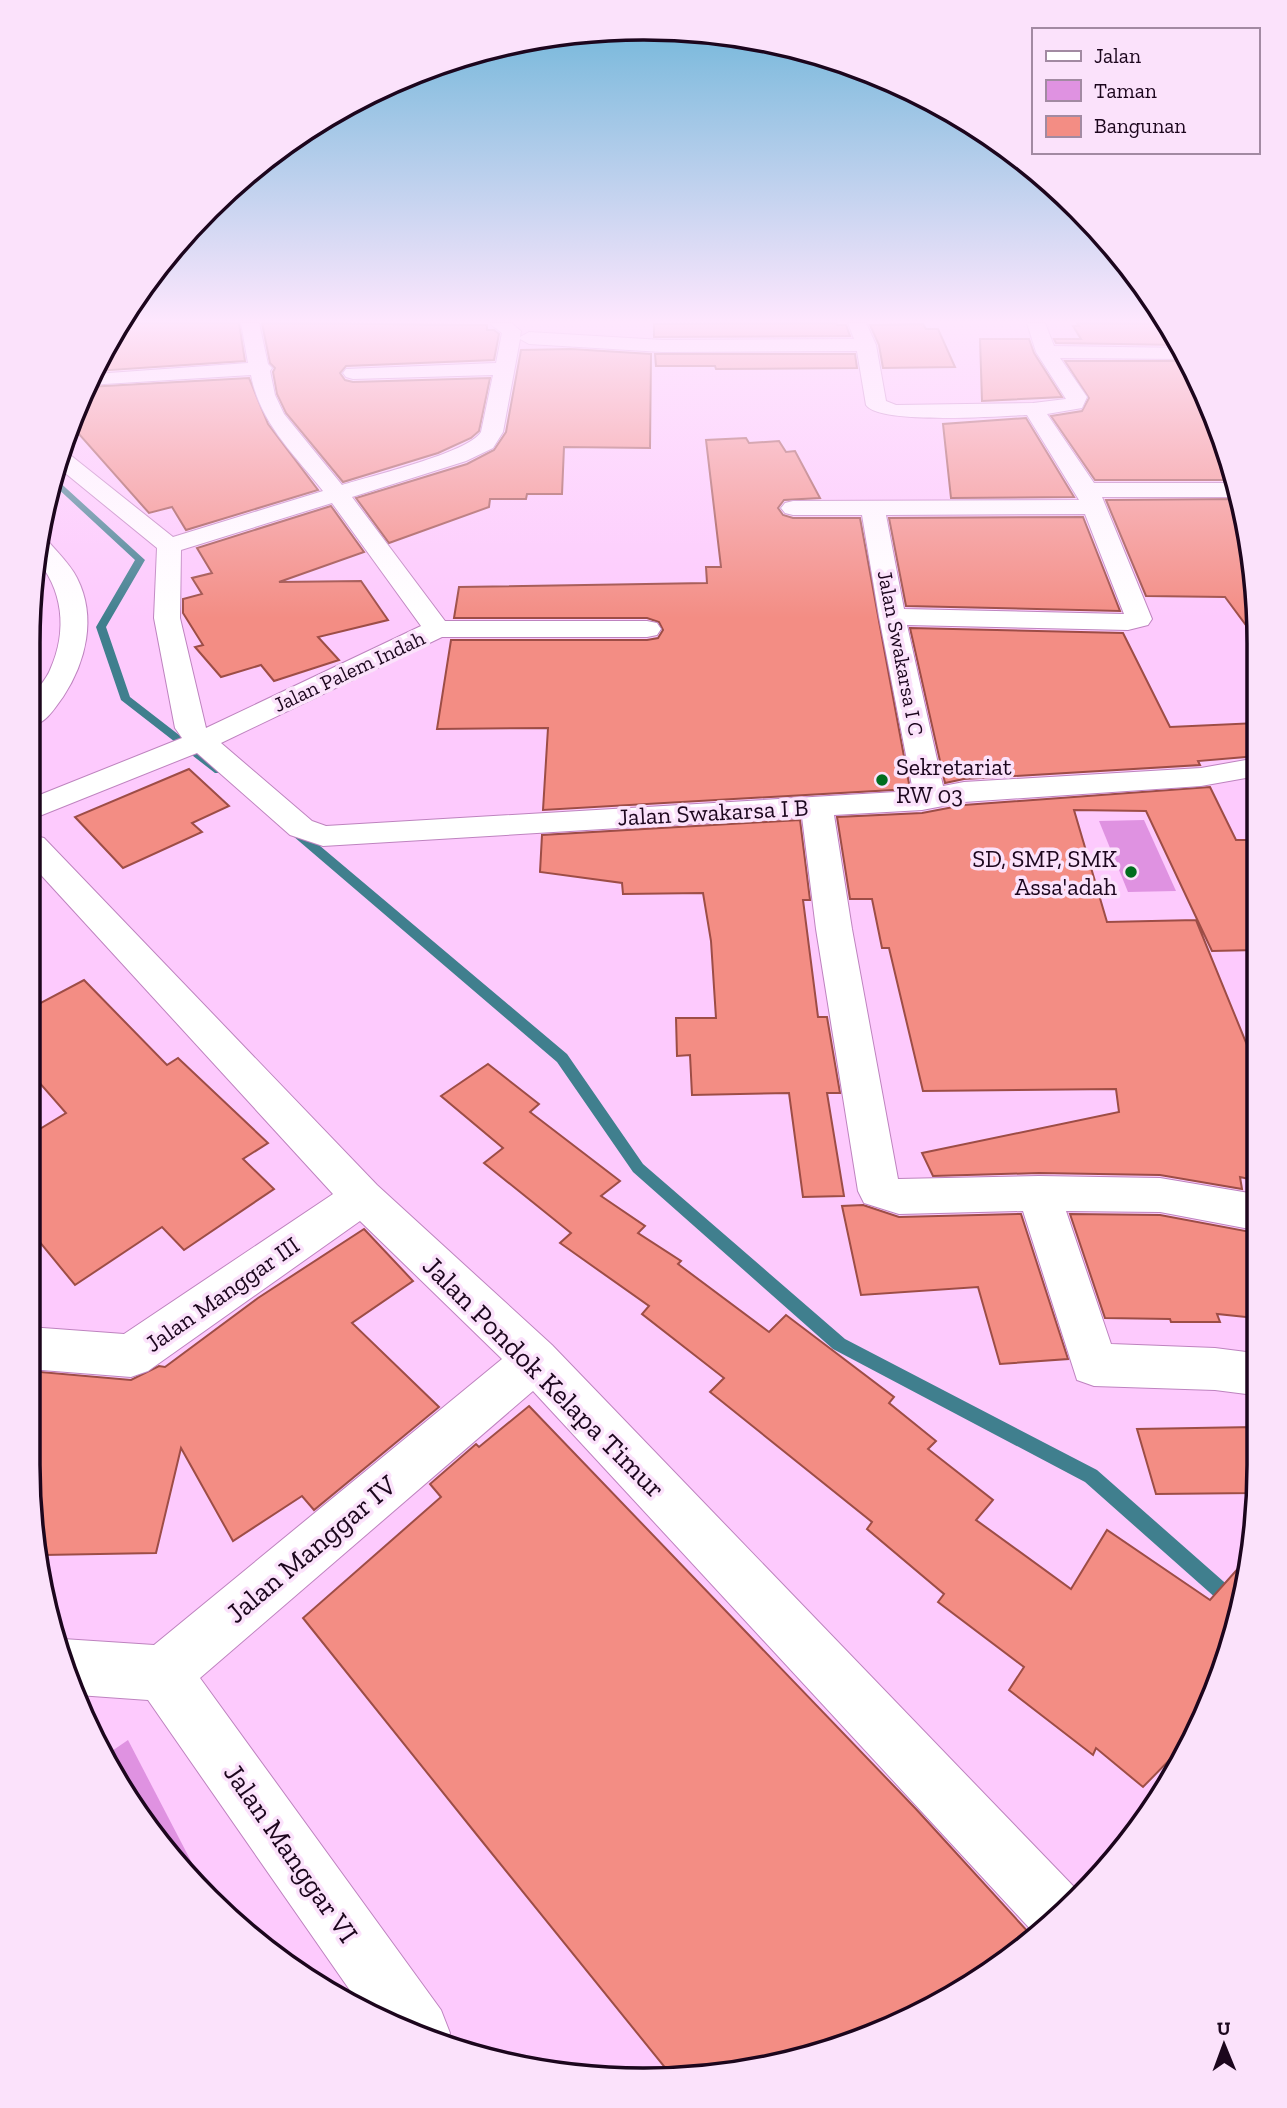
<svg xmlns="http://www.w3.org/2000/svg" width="1287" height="2108" viewBox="0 0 1287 2108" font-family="'Zilla Slab',serif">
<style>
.green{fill:#df92e1}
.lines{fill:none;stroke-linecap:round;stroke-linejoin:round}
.stream{fill:#407f8e;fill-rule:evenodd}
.building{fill:#f38d84;stroke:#9d4d46;stroke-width:2}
.street-casing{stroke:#be83bf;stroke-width:2}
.street{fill:#fff;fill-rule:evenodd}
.poi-dot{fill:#006d1e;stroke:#fbe2fb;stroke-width:2.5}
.labels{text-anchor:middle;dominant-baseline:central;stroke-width:7;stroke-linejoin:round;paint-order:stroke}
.far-street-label{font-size:21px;fill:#1c061d;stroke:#fbe2fb}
.poi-label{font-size:24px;fill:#1c061d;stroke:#fbe2fb;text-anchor:start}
.street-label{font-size:24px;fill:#1c061d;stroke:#fbe2fb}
.near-street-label{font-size:28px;fill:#1c061d;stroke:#fbe2fb}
.rim{fill:none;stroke:#1c061d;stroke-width:3.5}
</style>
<rect width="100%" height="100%" fill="#fdcafd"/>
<g class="green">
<path d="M1144 820 1176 891 1128 892 1099 821Z"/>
<path d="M128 1740 206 1890 155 1839 109 1753Z"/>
</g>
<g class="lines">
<g class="stream">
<path d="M56 479 145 560 106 627 130 697 223 769V773H215L121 700 96 627 135 560 54 485Z"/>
<path d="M290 823 294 824 567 1054 643 1164 845 1339 1097 1470 1240 1596 1235 1615 1085 1482 833 1349 633 1172 557 1062 286 830 284 827Z"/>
</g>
</g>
<g class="building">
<path d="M124 323H239L245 361 96 371Z"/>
<path d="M262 323 487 325V330H494L499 334 494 360 346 366 340 373 345 380 353 382 490 378 479 431 471 438 438 453 343 482 286 413 277 394 273 372 275 368 270 363Z"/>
<path d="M836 323 837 325H846L850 336 654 337V324Z"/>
<path d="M1077 323 1165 324 1180 345 1056 343 1054 339H1081L1073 326H1079Z"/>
<path d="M923 324 926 329H938L955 367 883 368 879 345 870 325Z"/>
<path d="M980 339H1029L1034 353 1062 397 982 401Z"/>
<path d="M571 349 651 354 650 448 564 447 562 494H527L526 499H490L489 507 389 543 356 498 467 464 494 450 506 432 521 350Z"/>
<path d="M655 354H855L857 368 716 369 715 366H656Z"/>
<path d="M1065 361H1187L1236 480H1095L1051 416 1082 411 1089 398Z"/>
<path d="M249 378 268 424 318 490 186 530 172 507 149 513 78 433 80 399 87 387Z"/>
<path d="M1026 418 1074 497 951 498 943 424Z"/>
<path d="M746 438 749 443 779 441 786 452 795 451 820 498 784 500 778 508 783 515 793 518H860L910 789 543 810 548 728 437 729 451 640H647L658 638 663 630 659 622 647 618H454L459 587 707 583 706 567H721L706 440Z"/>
<path d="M1240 499 1258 603 1257 640 1225 597 1146 596 1106 500Z"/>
<path d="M331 506 364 552 279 582 361 581 388 620 318 637 339 660 274 681 261 665 221 677 195 647 203 645 183 613V599L202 594 192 578 212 573 197 548Z"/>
<path d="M1083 517 1120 611 906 606 889 518Z"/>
<path d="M910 628 1123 633 1170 727 1257 723V756L1198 761 1200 765 964 779 945 783Z"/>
<path d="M189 769 229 806 192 823 202 832 123 868 75 817Z"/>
<path d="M1210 787 1236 840H1257L1256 950 1212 951 1146 811 1074 810 1107 922 1196 920 1256 1067V1127L1247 1125 1249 1179 1240 1177 1242 1189 1160 1175 1039 1173 933 1176 922 1153 1119 1112 1116 1089 923 1091 889 948H882L872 899H850L837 817 922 813 964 805Z"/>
<path d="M800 820 810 900H803L818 1017H827L840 1093H827L844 1196 803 1197 789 1093 692 1095 690 1055 677 1056 676 1018H716L711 941 703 893 623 894 622 883 540 872 542 835Z"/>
<path d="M84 980 167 1065 178 1058 268 1143 243 1159 274 1189 184 1250 162 1227 75 1285 29 1229 30 1135 66 1113 30 1072 31 1008Z"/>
<path d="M488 1064 539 1104 530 1112 620 1181 601 1196 645 1226 638 1233 681 1261 678 1264 769 1332 786 1315 894 1397 889 1403 936 1441 928 1449 993 1500 976 1520 1071 1589 1107 1530 1210 1600 1251 1554 1212 1700 1188 1741 1143 1787 1096 1748 1093 1755 1009 1690 1024 1667 938 1602 944 1594 867 1529 872 1522 710 1392 724 1378 642 1314 649 1306 560 1243 571 1233 484 1163 503 1148 441 1096Z"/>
<path d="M863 1205 899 1217 1021 1214 1068 1359 1000 1364 978 1287 861 1295 842 1206Z"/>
<path d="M1070 1214 1160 1215 1251 1232 1255 1252V1318L1217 1314 1220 1322H1171L1170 1319 1105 1318Z"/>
<path d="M364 1229 413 1281 352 1323 439 1407 314 1510 302 1496 233 1541 181 1448 156 1553 43 1555 28 1465 29 1371 131 1380 159 1366 165 1367 258 1298Z"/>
<path d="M529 1406 916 1809 1030 1934 986 1976 841 2047 671 2075 477 1835 303 1618 441 1497 430 1484 476 1444 479 1447Z"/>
<path d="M1254 1427V1493L1156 1494 1137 1429Z"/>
</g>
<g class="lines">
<defs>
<g id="street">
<path d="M241 323H259L268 364 272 368 270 371 275 395 284 414 342 485C370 476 468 453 481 432L493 375 353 379 346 377 343 373 346 369 496 363 502 333 489 323H511L521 331 520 337 529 332 662 340 854 339 848 323H866L876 345 886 401 896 405 1033 403 1066 399 1036 352 1027 323H1045L1054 346 1182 348 1186 359 1060 358 1087 397 1082 408 1047 414 1094 483H1238L1239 497H1102L1152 619 1148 625 1128 630 907 625 943 786 964 782 1201 768 1257 758V776L1201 786 964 802 922 810 834 815 852 929 898 1179 1039 1176 1160 1178 1255 1194V1230L1160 1212 1066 1211 1111 1344 1215 1348 1254 1353V1395L1215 1390 1094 1386 1077 1380 1023 1211 899 1214 864 1203 858 1191 816 929 802 817 323 846 290 835 197 753 32 819V798L182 738 175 728 154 618 157 548 59 468 63 453 69 454 173 537 323 491C293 453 260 423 251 375L88 385 95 374 248 363ZM520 339 529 344 662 352 857 351 866 405C879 425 999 416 1027 415L1079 500 793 501 785 503 781 508 785 513 793 515H862L879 617 913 791 326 826 312 821 221 743 442 637H647L657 635 661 629 657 623 647 621H445L352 497 466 461 493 448 503 432ZM332 503 421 626 206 728 180 618 181 550ZM1085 514 1124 614 904 609 886 515Z"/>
<path d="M40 538 47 540C57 552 70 564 77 578 97 617 86 662 63 697 54 709 47 722 32 726 32 718 30 705 33 698 36 689 46 680 50 670 68 630 63 589 35 557Z"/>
<path d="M32 835 44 838 377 1185 552 1345 1077 1890 1033 1932 533 1391 200 1678 441 2010 450 2033 445 2047 356 1999 148 1700 78 1695 61 1662 57 1642 63 1639 154 1645 502 1359 360 1221 148 1371 131 1377 29 1369V1327L124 1334 333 1194 31 864Z"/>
</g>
</defs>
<use href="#street" class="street-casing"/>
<use href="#street" class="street"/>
</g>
<linearGradient id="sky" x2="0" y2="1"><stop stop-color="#6bb4d8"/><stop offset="0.52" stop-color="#fee7fe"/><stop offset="1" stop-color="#fee7fe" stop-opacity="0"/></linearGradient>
<rect width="1287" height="618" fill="url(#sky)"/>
<g class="poi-dot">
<circle cx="882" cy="780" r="7"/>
<circle cx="1131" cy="872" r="7"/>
</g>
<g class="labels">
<g class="far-street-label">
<text transform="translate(901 653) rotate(79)">Jalan Swakarsa I C</text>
<text transform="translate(349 671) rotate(-25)">Jalan Palem Indah</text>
</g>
<g class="poi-label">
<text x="896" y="766">Sekretariat<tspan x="896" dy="28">RW 03</tspan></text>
<text x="1117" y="858" text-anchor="end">SD, SMP, SMK<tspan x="1117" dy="28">Assa'adah</tspan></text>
</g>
<g class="street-label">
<text transform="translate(713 812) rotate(-3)">Jalan Swakarsa I B</text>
<text transform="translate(222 1294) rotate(-35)">Jalan Manggar III</text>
</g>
<g class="near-street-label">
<text transform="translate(544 1377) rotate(45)">Jalan Pondok Kelapa Timur</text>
<text transform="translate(311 1549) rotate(-40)">Jalan Manggar IV</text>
<text transform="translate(291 1853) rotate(55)">Jalan Manggar VI</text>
</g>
</g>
<path d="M0 0H1287V2108H0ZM643 40H644A603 603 0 0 1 1247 643V1465A603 603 0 0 1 644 2068H643A603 603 0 0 1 40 1465V643A603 603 0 0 1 643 40Z" fill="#fbe2fb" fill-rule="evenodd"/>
<path class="rim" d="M643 40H644A603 603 0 0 1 1247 643V1465A603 603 0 0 1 644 2068H643A603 603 0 0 1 40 1465V643A603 603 0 0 1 643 40Z"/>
<rect x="1032" y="28" width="228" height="126" fill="#fbe2fb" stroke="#a28aa2" stroke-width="2"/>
<rect x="1046" y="51" width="35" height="10" fill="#ffffff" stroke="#a28aa2" stroke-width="2"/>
<text x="1094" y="63" font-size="21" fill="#1c061d">Jalan</text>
<rect x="1046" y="80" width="35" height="21" fill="#df92e1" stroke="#a28aa2" stroke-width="2"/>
<text x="1094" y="98" font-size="21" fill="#1c061d">Taman</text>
<rect x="1046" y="116" width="35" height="21" fill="#f38d84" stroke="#a28aa2" stroke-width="2"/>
<text x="1094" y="133" font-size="21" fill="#1c061d">Bangunan</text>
<g transform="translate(1224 2045) rotate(359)" stroke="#fbe2fb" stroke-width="5" paint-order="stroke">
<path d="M0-5L12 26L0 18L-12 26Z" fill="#1c061d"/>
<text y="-10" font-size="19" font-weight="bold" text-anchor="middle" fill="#1c061d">U</text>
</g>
</svg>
